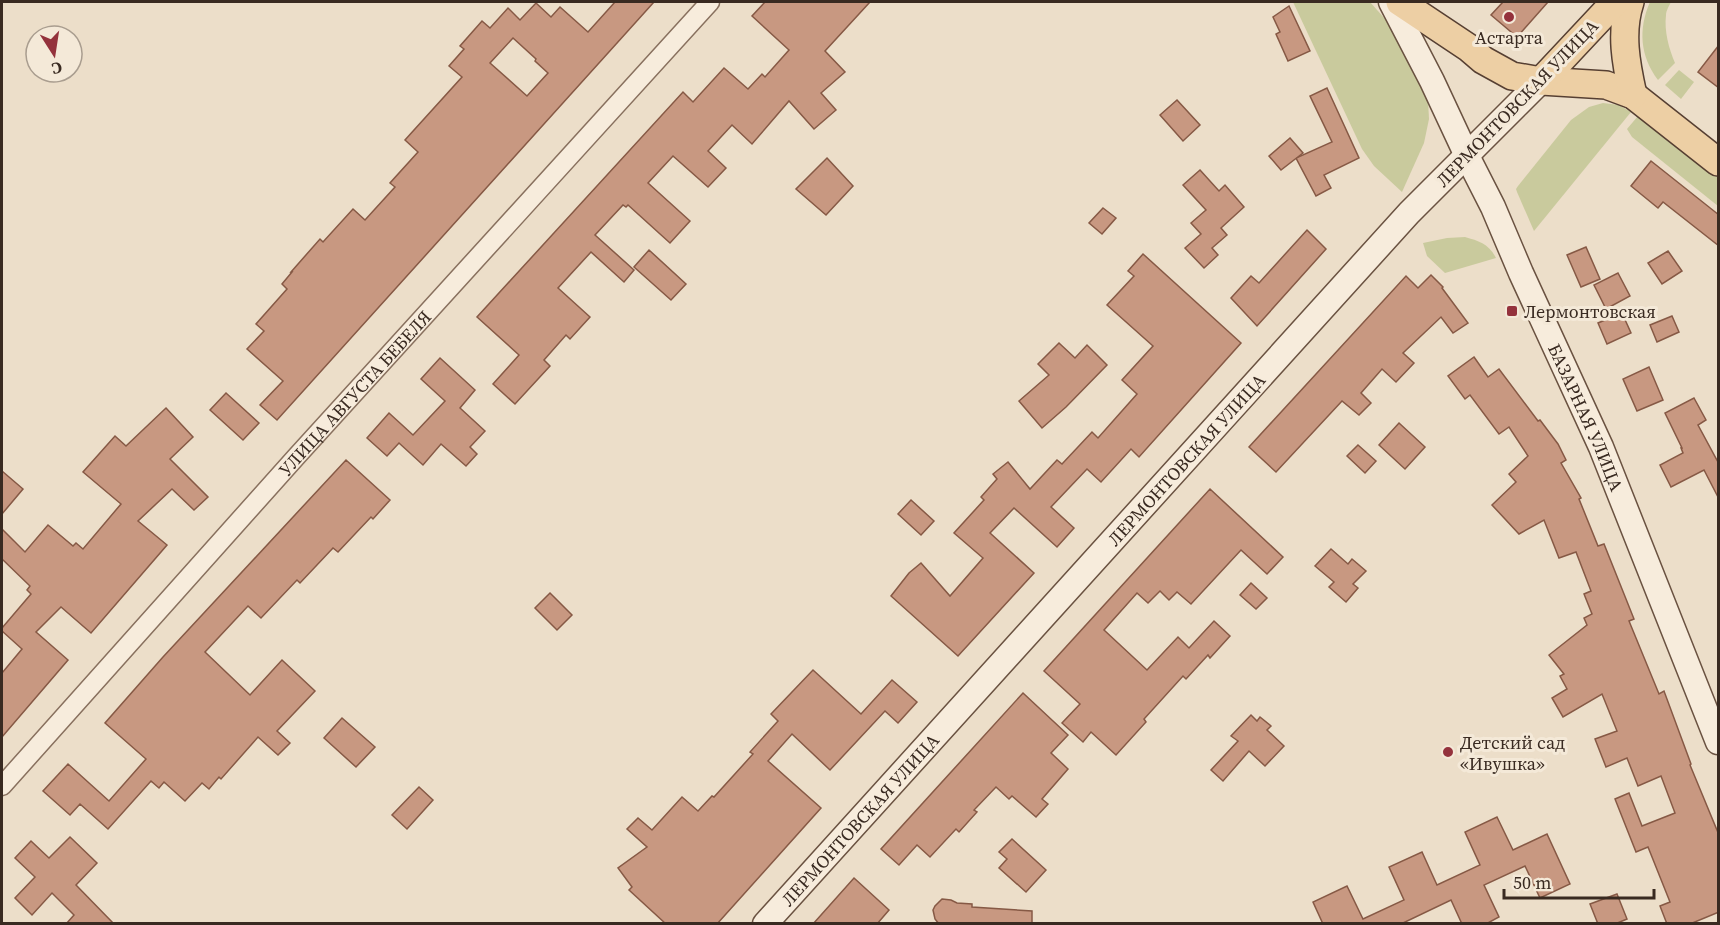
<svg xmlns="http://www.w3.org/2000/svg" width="1720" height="925" viewBox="0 0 1720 925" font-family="'Source Serif 4',serif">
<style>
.green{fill:#c9ca9d}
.building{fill:#c89881;stroke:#865945;stroke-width:1.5;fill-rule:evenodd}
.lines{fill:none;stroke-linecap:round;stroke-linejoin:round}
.minor-casing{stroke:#88705e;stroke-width:21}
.secondary-casing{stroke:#6a5241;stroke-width:27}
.primary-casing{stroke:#563f32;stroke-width:30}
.minor{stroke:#f7ecdc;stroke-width:18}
.secondary{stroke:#f7ecdc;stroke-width:24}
.primary{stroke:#edcfa4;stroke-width:27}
.poi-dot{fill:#94323c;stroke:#f4e9d8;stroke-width:2}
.labels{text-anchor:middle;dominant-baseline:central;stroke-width:6;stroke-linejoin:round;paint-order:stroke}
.poi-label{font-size:18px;fill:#392a21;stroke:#f4e9d8;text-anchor:start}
.street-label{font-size:18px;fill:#392a21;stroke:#f4e9d8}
</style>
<rect width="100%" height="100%" fill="#ecdec9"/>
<g class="green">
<path d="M1293 2H1370L1393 28 1428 100 1429 119 1424 143 1402 192 1374 166 1362 149Z"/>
<path d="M1650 2H1671C1669 6 1666 11 1666 15 1664 31 1669 49 1675 63L1658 80C1640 56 1638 29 1650 2Z"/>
<path d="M1679 70 1694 82 1681 99 1665 85Z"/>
<path d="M1603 103 1619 105 1631 112 1534 231 1517 192 1516 189 1518 186 1571 120 1589 107Z"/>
<path d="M1638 116 1718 178V206L1632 137 1627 129Z"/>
<path d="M1465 237C1479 241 1489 244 1496 258L1445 273 1427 256 1423 243 1447 238Z"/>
</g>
<g class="building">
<path d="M615 2H654L277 420 260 405 283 381 247 349 264 331 256 324 287 289 282 284 292 272H291L320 239 323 242 353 209 365 220 395 187 390 183 418 152 405 140 462 77 449 66 464 49 460 46 482 21 490 28 508 8 520 20 536 3 551 17 560 7 588 32ZM513 38 536 59 535 61 548 73 527 96 490 63Z"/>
<path d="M765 2H870L825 51 845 72 821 93 836 110 814 129 789 101 752 144 732 125 708 151 726 168 708 187 673 156 648 183 690 221 670 243 628 205 626 207 623 205 595 235 634 270 624 282 591 252 558 288 590 317 570 339 566 335 544 360 550 366 515 404 493 384 519 355 477 317 683 92 693 102 724 68 748 89 762 74 765 77 789 50 752 16Z"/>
<path d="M1503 2H1548L1517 37 1491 15Z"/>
<path d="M1289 6 1310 51 1288 61 1276 34 1280 32 1273 17Z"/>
<path d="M1719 45V88L1698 72Z"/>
<path d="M1327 88 1359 158 1324 175 1331 188 1316 196 1296 158 1332 142 1310 96Z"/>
<path d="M1177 100 1200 125 1183 141 1160 115Z"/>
<path d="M1290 138 1303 153 1281 170 1269 156Z"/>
<path d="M827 158 853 186 826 215 796 189Z"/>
<path d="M1651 161 1719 215V246L1663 202 1658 208 1631 186Z"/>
<path d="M1200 170 1219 191 1225 185 1244 207 1221 228 1227 235 1212 248 1218 255 1204 268 1185 248 1201 234 1191 223 1206 210 1183 185Z"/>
<path d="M1103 208 1116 218 1102 234 1089 223Z"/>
<path d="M1307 230 1326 249 1257 326 1231 298 1251 276 1259 283Z"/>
<path d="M1586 247 1600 279 1581 287 1567 255Z"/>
<path d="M649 250 686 284 671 300 634 267Z"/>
<path d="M1668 251 1682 271 1662 284 1648 263Z"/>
<path d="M1143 254 1241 343 1139 457 1131 449 1101 482 1087 469 1051 507 1074 528 1057 547 1014 508 990 533 1034 573 958 656 891 596 909 573 921 563 950 596 983 558 954 533 984 500 981 497 997 479 993 474 1008 462 1030 489 1057 460 1062 464 1092 432 1098 438 1137 394 1122 380 1153 346 1107 305 1134 276 1128 271Z"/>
<path d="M1618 273 1630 296 1606 309 1594 285Z"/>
<path d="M1431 275 1443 287 1442 288 1468 323 1453 333 1441 317 1403 353 1414 363 1396 382 1382 369 1361 393 1371 403 1359 415 1342 401 1276 472 1249 447 1406 276 1418 288Z"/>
<path d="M1622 313 1631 333 1607 344 1598 323Z"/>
<path d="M1672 316 1679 332 1657 342 1650 325Z"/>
<path d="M1059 343 1075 358 1087 345 1107 365 1066 407 1042 428 1019 401 1049 375 1038 364Z"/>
<path d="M1474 357 1488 377 1499 369 1538 421 1540 420 1558 444 1566 460 1561 463 1581 498 1579 499 1598 546 1604 544 1634 619 1629 621 1659 694 1664 691 1691 764 1690 765 1719 835V912L1690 924H1667L1660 906 1670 902 1648 847 1636 852 1615 799 1629 793 1642 826 1675 813 1661 776 1638 786 1627 758 1606 767 1595 739 1617 731 1602 694 1563 717 1552 698 1567 689 1560 676 1564 674 1549 655 1587 625 1584 618 1592 614 1584 594 1591 591 1576 552 1559 558 1544 520 1519 534 1492 505 1516 482 1509 474 1528 456 1509 427 1499 434 1470 395 1465 399 1448 376Z"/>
<path d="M440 358 475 390 460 408 485 431 470 447 477 454 466 466 441 444 423 465 399 443 387 456 367 438 389 413 413 435 445 401 421 379Z"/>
<path d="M1649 367 1663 400 1637 411 1623 379Z"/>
<path d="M226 393 259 423 243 440 210 410Z"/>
<path d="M1694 398 1706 420 1698 425 1719 464V499L1704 470 1671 487 1660 465 1683 453 1681 448H1682L1665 413Z"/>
<path d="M166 408 193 437 170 459 208 497 194 510 172 489 138 521 167 545 91 633 61 607 36 632 68 660 2 737V673L22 649 2 631V628L31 594 27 590 30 586 2 559V529L25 552 48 525 73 546 76 543 83 549 121 504 83 472 115 436 126 446Z"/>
<path d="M1399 423 1425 447 1405 469 1379 445Z"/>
<path d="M1358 445 1376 461 1365 473 1347 456Z"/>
<path d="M346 460 390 500 373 519 371 517 338 552 333 548 300 583 297 580 261 618 248 606 205 652 250 695 282 660 315 691 277 731 290 743 278 755 258 737 221 779 219 777 209 789 202 783 185 801 164 782 159 788 151 781 108 829 80 804 70 815 43 791 68 764 109 801 146 759 105 723 163 657Z"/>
<path d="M2 471 23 489 2 514Z"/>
<path d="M1210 489 1283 557 1267 574 1241 550 1191 604 1177 592 1169 600 1160 591 1148 603 1137 593 1104 630 1147 670 1178 637 1189 648 1214 621 1230 636 1210 658 1208 655 1186 679 1183 676 1144 719 1146 722 1116 755 1091 732 1083 742 1062 723 1080 704 1044 671Z"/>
<path d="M911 500 934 521 921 535 898 514Z"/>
<path d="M1331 549 1348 564 1352 559 1366 571 1353 584 1358 588 1346 602 1329 587 1334 582 1315 566Z"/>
<path d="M1251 583 1267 598 1256 609 1240 595Z"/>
<path d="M550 593 572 615 557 630 535 608Z"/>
<path d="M813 670 861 714 892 680 917 702 898 723 885 711 830 770 792 734 768 761 821 808 717 924H666L629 890 632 887 618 868 647 847 627 829 638 818 652 830 682 797 698 811 712 796 714 797 753 754 750 752 778 721 771 714Z"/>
<path d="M1023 693 1068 735 1051 753 1068 769 1042 799 1048 804 1036 817 1012 796 1009 799 996 787 974 810 977 812 959 832 956 829 930 857 917 845 899 865 881 849Z"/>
<path d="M1251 715 1257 721 1260 717 1271 726 1267 730 1284 746 1265 766 1249 751 1223 781 1211 770 1238 741 1231 736Z"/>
<path d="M342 718 375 747 356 767 324 738Z"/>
<path d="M419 787 433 800 407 829 392 815Z"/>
<path d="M1497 817 1513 850 1547 834 1570 884 1540 898 1525 866 1484 885 1499 917 1486 924H1462L1451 900 1401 924H1323L1313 902 1347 886 1363 919 1404 900 1389 867 1422 852 1437 885 1480 865 1465 832Z"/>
<path d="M70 837 97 863 76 885 114 924H66L74 915 52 893 32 915 15 898 35 877 15 858 31 841 49 858Z"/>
<path d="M1012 839 1046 870 1026 892 999 868 1007 859 999 852Z"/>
<path d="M854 878 889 910 877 924H813Z"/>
<path d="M1617 894 1627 919 1615 924H1598L1590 904Z"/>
<path d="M942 899 951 900 957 903 972 904V907L1032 911V924H939L935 919 933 910 935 906Z"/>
</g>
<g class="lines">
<defs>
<g id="minor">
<path id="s1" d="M2 786 296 457 710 2"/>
</g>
<g id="secondary">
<path id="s2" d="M1391 2 1432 81 1467 156 1493 207 1521 273 1601 447 1718 742"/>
<path id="s3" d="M765 924 1409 213 1541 81"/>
</g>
<g id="primary">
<path d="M1400 2 1469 48 1483 60 1512 76 1541 81 1606 85 1633 95 1718 162"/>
<path d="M1630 2C1620 32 1626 64 1633 95"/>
<path d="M1541 81 1615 2"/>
</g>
</defs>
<use href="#minor" class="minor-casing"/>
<use href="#secondary" class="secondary-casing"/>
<use href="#primary" class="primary-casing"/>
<use href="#minor" class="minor"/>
<use href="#secondary" class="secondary"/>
<use href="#primary" class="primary"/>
</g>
<g class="poi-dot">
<circle cx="1509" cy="17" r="6"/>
<rect x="1506" y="305" width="12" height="12" rx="3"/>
<circle cx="1448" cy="752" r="6"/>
</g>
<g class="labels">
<g class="poi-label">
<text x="1509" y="37" text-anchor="middle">Астарта</text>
<text x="1524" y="311">Лермонтовская</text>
<text x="1460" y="742">Детский сад<tspan x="1460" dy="21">«Ивушка»</tspan></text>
</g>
<g class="street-label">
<text transform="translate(1517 103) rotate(-46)">ЛЕРМОНТОВСКАЯ УЛИЦА</text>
<text stroke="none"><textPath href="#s1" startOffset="528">УЛИЦА АВГУСТА БЕБЕЛЯ</textPath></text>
<text stroke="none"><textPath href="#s2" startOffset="459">БАЗАРНАЯ УЛИЦА</textPath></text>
<text stroke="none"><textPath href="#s3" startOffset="627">ЛЕРМОНТОВСКАЯ УЛИЦА</textPath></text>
<text stroke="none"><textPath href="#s3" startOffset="141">ЛЕРМОНТОВСКАЯ УЛИЦА</textPath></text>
</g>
</g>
<rect width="1720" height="925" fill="none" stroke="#392a21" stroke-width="6"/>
<g transform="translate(54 54) rotate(168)"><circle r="28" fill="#f4e9d8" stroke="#a99d8f" stroke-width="1.5"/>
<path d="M0-4.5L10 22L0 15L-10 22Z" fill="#94323c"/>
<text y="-9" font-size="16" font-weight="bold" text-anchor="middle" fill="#392a21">С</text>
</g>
<path d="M1504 889v9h150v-9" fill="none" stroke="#392a21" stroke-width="3"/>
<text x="1513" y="889" font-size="18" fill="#392a21" stroke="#f4e9d8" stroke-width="4.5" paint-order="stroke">50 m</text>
</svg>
